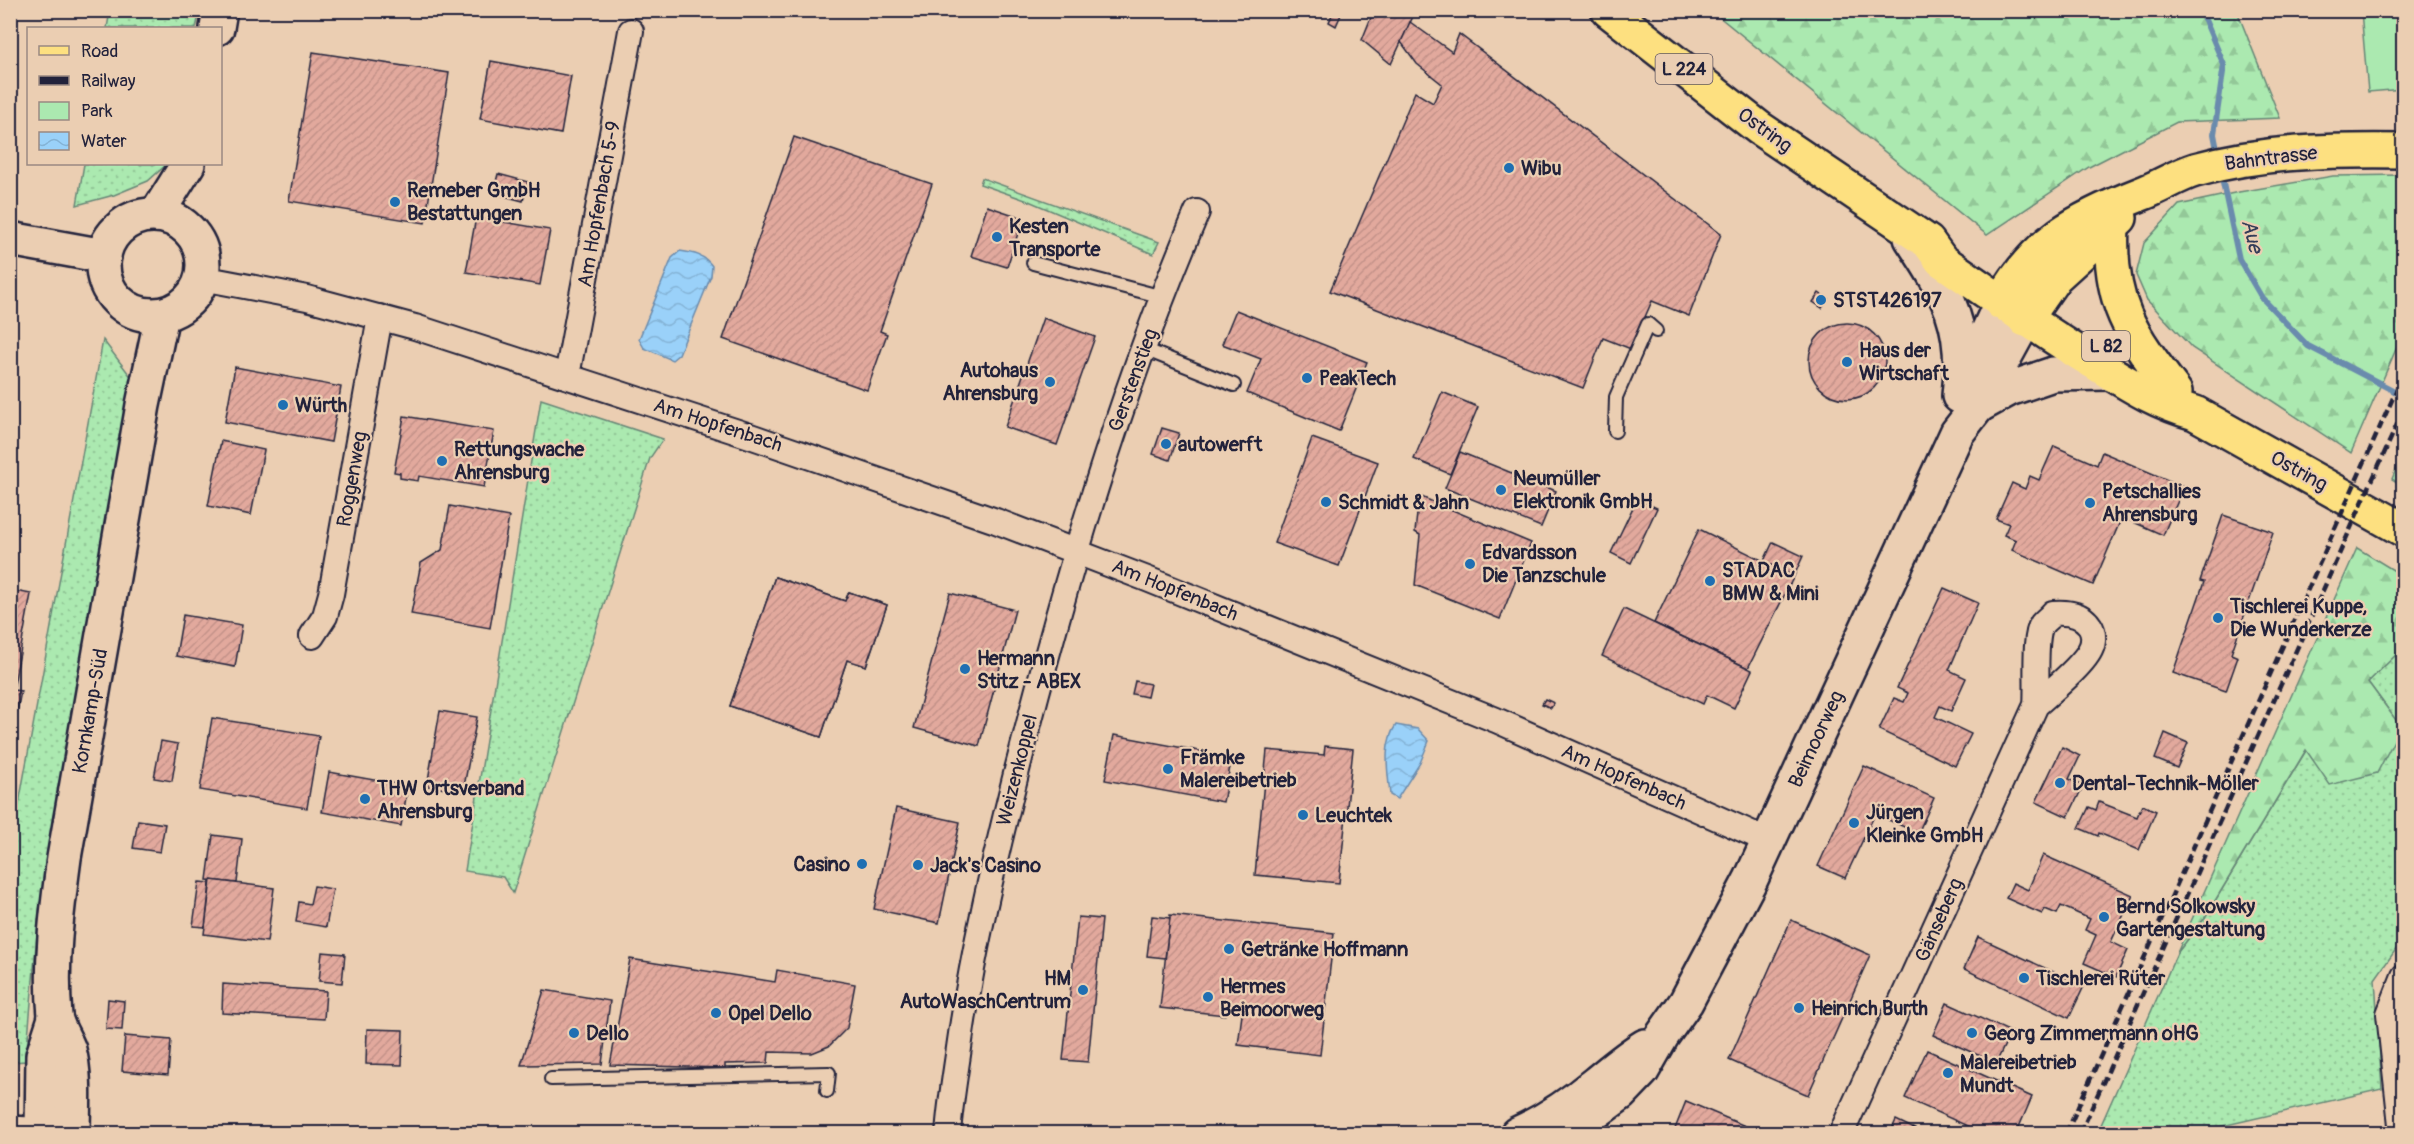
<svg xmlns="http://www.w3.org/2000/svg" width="2414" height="1144" viewBox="0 0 2414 1144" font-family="Pangolin,sans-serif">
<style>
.green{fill:url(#green-dots);stroke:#668676;stroke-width:1.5}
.forest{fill:url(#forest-firs);stroke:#668676;stroke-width:1.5}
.pitch{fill:#abe9b0;stroke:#668676;stroke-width:1.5}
.water{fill:url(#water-waves);stroke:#6a8bad;stroke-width:1.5}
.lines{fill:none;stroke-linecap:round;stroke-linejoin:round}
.stream{stroke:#6a8bad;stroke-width:6}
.building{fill:url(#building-hatch);stroke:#22223b;stroke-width:1.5;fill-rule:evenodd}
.lane-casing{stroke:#22223b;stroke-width:16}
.street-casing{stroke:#22223b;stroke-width:28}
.secondary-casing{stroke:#22223b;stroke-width:38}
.primary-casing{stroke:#22223b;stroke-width:38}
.lane{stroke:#ebceb2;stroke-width:12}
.street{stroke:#ebceb2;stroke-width:24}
.secondary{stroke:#ebceb2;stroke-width:33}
.primary{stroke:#fde080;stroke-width:33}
.rail{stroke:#22223b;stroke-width:4.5;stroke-dasharray:9 4.5;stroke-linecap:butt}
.poi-dot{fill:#1f6fb2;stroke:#ebceb2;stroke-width:2}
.labels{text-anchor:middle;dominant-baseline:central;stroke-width:4.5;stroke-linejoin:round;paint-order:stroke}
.shield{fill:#ebceb2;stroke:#5e565f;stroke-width:1.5}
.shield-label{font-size:18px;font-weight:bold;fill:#22223b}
.street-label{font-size:20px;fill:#22223b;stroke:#ebceb2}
.poi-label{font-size:20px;font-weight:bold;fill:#22223b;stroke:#ebceb2;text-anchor:start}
.water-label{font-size:21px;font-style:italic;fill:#343c58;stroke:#ebceb2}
</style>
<defs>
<pattern id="green-dots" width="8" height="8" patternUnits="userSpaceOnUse" patternTransform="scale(1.5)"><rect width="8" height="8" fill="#abe9b0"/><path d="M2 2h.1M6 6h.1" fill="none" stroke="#93c898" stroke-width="1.8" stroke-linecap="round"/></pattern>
<pattern id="forest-firs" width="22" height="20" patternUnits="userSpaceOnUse" patternTransform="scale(1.5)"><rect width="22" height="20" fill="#abe9b0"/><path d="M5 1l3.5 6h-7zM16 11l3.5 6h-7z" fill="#93c898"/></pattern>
<pattern id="water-waves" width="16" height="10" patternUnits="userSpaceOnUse" patternTransform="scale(1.5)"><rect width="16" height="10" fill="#9ad1f9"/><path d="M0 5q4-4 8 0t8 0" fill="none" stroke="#84b3d6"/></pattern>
<pattern id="building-hatch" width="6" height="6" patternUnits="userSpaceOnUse" patternTransform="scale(1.5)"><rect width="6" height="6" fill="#e2a99d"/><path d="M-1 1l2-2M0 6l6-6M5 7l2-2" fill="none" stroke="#c29188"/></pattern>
</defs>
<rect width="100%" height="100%" fill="#ebceb2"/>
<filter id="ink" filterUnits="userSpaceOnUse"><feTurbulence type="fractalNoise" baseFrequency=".0167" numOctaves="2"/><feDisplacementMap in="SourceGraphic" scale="12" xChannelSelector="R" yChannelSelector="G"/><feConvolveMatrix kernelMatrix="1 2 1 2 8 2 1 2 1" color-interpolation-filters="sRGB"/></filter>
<g filter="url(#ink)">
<g class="green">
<path d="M110 11V10L200 11 196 28H107Z"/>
<path d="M84 164H167L148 181 114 195 77 205Z"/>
<path d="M982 178 1159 242 1153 254 1031 202 980 184Z"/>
<path d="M103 340 132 378V407L39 910 26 1061 12 1062 11 1065V820H16Z"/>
<path d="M541 399 663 439 650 458 513 893 503 877 465 871Z"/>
<path d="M2403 453V486L2392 479Z"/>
<path d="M2403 648 2404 938 2375 979 2382 1089 2192 1133 2097 1134 2177 953 2204 919 2307 749 2401 727 2368 682Z"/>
</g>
<g class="forest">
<path d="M1712 11H2237L2280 118 2177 122 2089 167 1987 235Z"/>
<path d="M2403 175V333L2351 453 2192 348 2147 300 2136 275 2144 243 2179 205 2239 192 2333 176Z"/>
<path d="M2357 548 2403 576V648L2368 682 2401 727 2377 773 2330 785 2306 750 2204 919 2177 953Z"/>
</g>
<path class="pitch" d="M2361 11H2403V89L2368 92Z"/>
<g class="water">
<path d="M680 251C693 253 705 255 712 266L711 276 679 354 672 360 644 348 639 339 672 258Z"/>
<path d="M1396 725 1418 729 1429 741 1420 763 1397 799 1390 795C1388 772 1382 745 1396 725Z"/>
</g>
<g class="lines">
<g class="stream">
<path d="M2198 10 2205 20 2224 65 2214 134 2218 155"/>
<path d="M2221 174 2239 259 2262 298 2308 346 2404 396"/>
</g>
</g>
<g class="building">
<path d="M1334 10H1343L1336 26 1329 22Z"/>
<path d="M1374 10H1416L1391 64 1362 40Z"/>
<path d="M1410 22 1452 52 1459 34 1721 234 1689 316 1652 301 1631 349 1603 338 1583 388 1330 291 1415 92 1433 103 1442 84 1417 64 1401 42Z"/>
<path d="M313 52 449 73 425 223 289 201Z"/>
<path d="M491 61 571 76 561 134 480 119Z"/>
<path d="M794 137 932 184 880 331 887 334 867 390 723 339Z"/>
<path d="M498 174 528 182 523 201 493 193Z"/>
<path d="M987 206 1023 218 1007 267 971 256Z"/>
<path d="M476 217 550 230 540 285 466 272Z"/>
<path d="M1819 293 1828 299 1822 308 1813 302Z"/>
<path d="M1236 310 1367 362 1339 431 1247 393 1261 359 1222 344Z"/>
<path d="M1043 318 1095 337 1057 445 1005 427Z"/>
<circle cx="1847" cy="361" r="38"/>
<path d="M235 367 341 387 331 442 225 422Z"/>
<path d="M1442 392 1478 407 1450 474 1414 459Z"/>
<path d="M404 416 494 431 484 487 419 476 418 481 400 478V473L394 472Z"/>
<path d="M1162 428 1179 433 1170 460 1153 454Z"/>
<path d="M1312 438 1378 462 1339 566 1274 543Z"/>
<path d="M221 441 264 450 251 515 208 506Z"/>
<path d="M2054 446 2097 465 2102 452 2184 487 2163 535 2122 517 2093 585 2012 550 2016 540 2004 535 2009 524 1996 519 2012 483 2025 489 2030 476 2039 480Z"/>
<path d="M1460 452 1556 491 1541 527 1445 488Z"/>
<path d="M1419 496 1531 543 1500 619 1415 585 1420 535 1415 532Z"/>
<path d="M1637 499 1657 508 1631 563 1611 553Z"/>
<path d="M450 506 509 517 490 628 411 614 421 563 442 550Z"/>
<path d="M2223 515 2273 532 2231 654 2238 657 2226 691 2173 673 2204 582 2200 581Z"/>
<path d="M1699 529 1794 576 1748 668 1654 623Z"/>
<path d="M1773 542 1803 556 1794 576 1764 561Z"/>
<path d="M775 577 845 601 849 592 887 605 866 666 847 660 821 737 730 706ZM783 625 801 631 791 664 772 658Z"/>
<path d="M775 577 845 601 849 592 887 605 866 666 847 660 821 737 730 706Z"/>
<path d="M1944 588 1978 603 1949 670 1966 678 1951 711 1940 706 1935 717 1971 734 1955 766 1879 730 1894 698 1904 702 1908 693 1897 688Z"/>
<path d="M10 590 31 594 13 690 21 691 10 748Z"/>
<path d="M950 593 1015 610 979 746 914 728Z"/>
<path d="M1624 609 1752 670 1734 708 1707 695 1703 704 1602 656Z"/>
<path d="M183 615 242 625 235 667 176 656Z"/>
<path d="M1135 681 1150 684 1147 697 1132 694Z"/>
<path d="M1545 699 1554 703 1551 708 1542 704Z"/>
<path d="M440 711 477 717 463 792 427 786Z"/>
<path d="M212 718 319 736 307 808 200 790Z"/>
<path d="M2165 733 2188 743 2177 768 2155 759Z"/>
<path d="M1114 735 1232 757 1223 802 1105 780Z"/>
<path d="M161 741 178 744 172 781 154 778Z"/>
<path d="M1325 746 1353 749 1339 883 1255 875 1267 750 1324 755Z"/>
<path d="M2062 747 2080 756 2069 779 2083 786 2068 817 2036 802Z"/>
<path d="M1864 766 1934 798 1918 833 1875 814 1845 878 1818 866Z"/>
<path d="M329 772 408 786 401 826 322 812Z"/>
<path d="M2099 802 2137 817 2142 805 2156 811 2139 850 2099 833 2098 836 2079 828 2089 807 2096 810Z"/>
<path d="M896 808 960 822 939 923 874 909Z"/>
<path d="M138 820 165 824 160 852 133 848Z"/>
<path d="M213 835 242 839 237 883 207 880Z"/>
<path d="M2043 855 2133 895 2111 942 2128 950 2116 977 2084 963 2096 935 2085 930 2090 919 2061 906 2057 914 2045 909 2042 914 2006 898 2013 883 2028 890Z"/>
<path d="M211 880 274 888 267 942 204 934Z"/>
<path d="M199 882 210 883 205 927 193 926Z"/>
<path d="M314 886 333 889 326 927 296 922 299 902 310 904Z"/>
<path d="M1170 915 1334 933 1320 1055 1238 1045 1243 1007 1227 1005 1225 1015 1160 1008Z"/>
<path d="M1152 916 1170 918 1165 958 1147 956Z"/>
<path d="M1078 917 1102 919 1088 1062 1063 1060Z"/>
<path d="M1791 920 1870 955 1808 1095 1729 1060Z"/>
<path d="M1978 937 2084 986 2069 1018 1964 969Z"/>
<path d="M322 952 345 954 342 983 319 981Z"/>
<path d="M630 959 775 982 777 970 855 984 847 1028 829 1046 812 1053 769 1052 768 1063 725 1064V1068L610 1065Z"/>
<path d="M223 984 326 991 324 1019 222 1013Z"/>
<path d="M544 990 610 1001 602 1064 521 1065Z"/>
<path d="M108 999 124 1001 122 1030 106 1029Z"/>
<path d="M1947 1003 2011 1032 1996 1063 1933 1035Z"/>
<path d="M367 1029 403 1030 402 1065 366 1064Z"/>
<path d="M125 1036 171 1040 168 1075 122 1071Z"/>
<path d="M1927 1050 2032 1097 2016 1134H1985L1905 1098Z"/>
<path d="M1686 1101 1764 1134H1673Z"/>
<path d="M1896 1120 1925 1134H1890Z"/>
</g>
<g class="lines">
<defs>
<g id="lane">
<path d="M1033 263 1163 297"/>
<path d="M1144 349 1234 385"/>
<path d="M1615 431 1616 397 1648 324 1656 331"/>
<path d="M551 1079 829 1073 827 1091"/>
</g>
<g id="street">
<path d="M202 278 307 298 415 327 750 436 996 521 1147 579 1496 720 1769 841"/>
<path d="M567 376 631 31"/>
<path d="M312 636 325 616 331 594 380 317"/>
<path d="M948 1134C950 1105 955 1076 959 1048 972 954 994 862 1017 770 1065 580 1120 392 1197 212"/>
<path d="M1841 1134 2036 705C2038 685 2033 638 2042 624 2045 620 2050 617 2053 613 2067 612 2082 613 2090 626 2094 632 2094 642 2091 648 2085 664 2049 693 2036 705"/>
<path d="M2402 1134 2389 1014 2404 976"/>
</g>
<g id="secondary">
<path d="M217 28 220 10"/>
<circle cx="153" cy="265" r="50"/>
<path d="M156 215 188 164"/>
<path d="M1911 238C1949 296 1967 325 1959 396"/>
<path d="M10 239 104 256"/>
<path d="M1966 379 2001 303"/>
<path d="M1978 406 2009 389 2053 374 2110 373"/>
<path d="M10 1133 30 1134"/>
<path d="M42 1134 43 1055 55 1018"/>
<path d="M73 1134C73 1107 76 1076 69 1050 65 1039 57 1028 55 1016 50 963 57 910 64 858L143 405 162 315"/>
<path d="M1517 1134C1545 1121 1572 1103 1596 1083 1612 1070 1627 1057 1645 1046"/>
<path d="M1566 1134 1620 1094 1642 1071 1662 1036 1686 1002 1751 879 1957 433 1978 406 2025 320"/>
</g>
<g id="primary">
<path d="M1608 10 1759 128 1928 242 1941 260C1991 295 2041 330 2093 362 2129 384 2153 401 2195 413L2404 530"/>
<path d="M2112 226C2108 303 2130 333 2175 392"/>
<path d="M2001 303C2035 241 2077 219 2141 194 2160 187 2176 176 2195 170 2263 151 2334 150 2404 151"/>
<path d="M2025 320 2055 277 2120 218"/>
</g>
</defs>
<use href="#lane" class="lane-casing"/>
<use href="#street" class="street-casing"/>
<use href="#secondary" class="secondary-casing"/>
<use href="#primary" class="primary-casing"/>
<use href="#lane" class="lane"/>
<use href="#street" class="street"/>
<use href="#secondary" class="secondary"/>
<use href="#primary" class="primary"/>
<g class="rail">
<path d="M2066 1134 2404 373"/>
<path d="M2080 1134 2404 409"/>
</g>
</g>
</g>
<g class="poi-dot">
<circle cx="1509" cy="168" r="6"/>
<circle cx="395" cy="202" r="6"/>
<circle cx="997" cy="237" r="6"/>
<circle cx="1821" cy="300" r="6"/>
<circle cx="1847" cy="362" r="6"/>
<circle cx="1307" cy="378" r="6"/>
<circle cx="1050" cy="382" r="6"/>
<circle cx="283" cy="405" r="6"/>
<circle cx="1166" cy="444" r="6"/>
<circle cx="442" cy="461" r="6"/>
<circle cx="1501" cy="490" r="6"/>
<circle cx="1326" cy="502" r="6"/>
<circle cx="2090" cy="503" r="6"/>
<circle cx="1470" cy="564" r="6"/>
<circle cx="1710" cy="581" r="6"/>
<circle cx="2218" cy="618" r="6"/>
<circle cx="965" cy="669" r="6"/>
<circle cx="1168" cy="769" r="6"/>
<circle cx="2060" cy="783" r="6"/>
<circle cx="365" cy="799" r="6"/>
<circle cx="1303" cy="815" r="6"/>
<circle cx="1854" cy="823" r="6"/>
<circle cx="862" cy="864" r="6"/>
<circle cx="918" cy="865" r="6"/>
<circle cx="2104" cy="917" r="6"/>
<circle cx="1229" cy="949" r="6"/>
<circle cx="2024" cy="978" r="6"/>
<circle cx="1083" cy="990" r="6"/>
<circle cx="1208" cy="997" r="6"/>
<circle cx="1799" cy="1008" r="6"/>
<circle cx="716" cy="1013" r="6"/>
<circle cx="574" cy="1033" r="6"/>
<circle cx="1972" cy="1033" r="6"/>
<circle cx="1948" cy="1073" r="6"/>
</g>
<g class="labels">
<g class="shield">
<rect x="1655.5" y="54" width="57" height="30" rx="4.5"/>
<rect x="2082" y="331" width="48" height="30" rx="4.5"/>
</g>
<g class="shield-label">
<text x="1684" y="69">L 224</text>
<text x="2106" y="346">L 82</text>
</g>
<g class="street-label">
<text transform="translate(1765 130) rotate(36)">Ostring</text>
<text transform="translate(2271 158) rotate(-7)">Bahntrasse</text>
<text transform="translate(599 204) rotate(-80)">Am Hopfenbach 5-9</text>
<text transform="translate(1133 380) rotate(-70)">Gerstenstieg</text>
<text transform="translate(718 425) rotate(18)">Am Hopfenbach</text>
<text transform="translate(2299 471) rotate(29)">Ostring</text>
<text transform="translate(352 479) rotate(-80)">Roggenweg</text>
<text transform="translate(1175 590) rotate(22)">Am Hopfenbach</text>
<text transform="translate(90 711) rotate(-80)">Kornkamp-Süd</text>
<text transform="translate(1816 739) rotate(-65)">Beimoorweg</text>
<text transform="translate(1017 770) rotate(-76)">Weizenkoppel</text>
<text transform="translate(1624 777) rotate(24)">Am Hopfenbach</text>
<text transform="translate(1939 920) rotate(-66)">Gänseberg</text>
</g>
<g class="poi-label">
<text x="1521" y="168">Wibu</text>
<text x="407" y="190">Remeber GmbH<tspan x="407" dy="23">Bestattungen</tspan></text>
<text x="1009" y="226">Kesten<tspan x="1009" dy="23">Transporte</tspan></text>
<text x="1833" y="300">STST426197</text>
<text x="1859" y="350">Haus der<tspan x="1859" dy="23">Wirtschaft</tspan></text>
<text x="1038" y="370" text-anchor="end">Autohaus<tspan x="1038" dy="23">Ahrensburg</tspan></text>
<text x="1319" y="378">PeakTech</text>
<text x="295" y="405">Würth</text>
<text x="1178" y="444">autowerft</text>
<text x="454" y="449">Rettungswache<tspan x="454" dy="23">Ahrensburg</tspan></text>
<text x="1513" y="478">Neumüller<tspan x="1513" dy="23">Elektronik GmbH</tspan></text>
<text x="2102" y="491">Petschallies<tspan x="2102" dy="23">Ahrensburg</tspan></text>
<text x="1338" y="502">Schmidt &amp; Jahn</text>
<text x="1482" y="552">Edvardsson<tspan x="1482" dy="23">Die Tanzschule</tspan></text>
<text x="1722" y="570">STADAC<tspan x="1722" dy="23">BMW &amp; Mini</tspan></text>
<text x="2230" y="606">Tischlerei Kuppe,<tspan x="2230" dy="23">Die Wunderkerze</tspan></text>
<text x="977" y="658">Hermann<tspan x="977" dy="23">Stitz - ABEX</tspan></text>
<text x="1180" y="757">Främke<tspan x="1180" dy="23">Malereibetrieb</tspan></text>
<text x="2072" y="783">Dental-Technik-Möller</text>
<text x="377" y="788">THW Ortsverband<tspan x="377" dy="23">Ahrensburg</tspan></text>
<text x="1866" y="812">Jürgen<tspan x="1866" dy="23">Kleinke GmbH</tspan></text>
<text x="1315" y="815">Leuchtek</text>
<text x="850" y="864" text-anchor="end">Casino</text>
<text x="930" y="865">Jack's Casino</text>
<text x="2116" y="906">Bernd Solkowsky<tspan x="2116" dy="23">Gartengestaltung</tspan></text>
<text x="1241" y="949">Getränke Hoffmann</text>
<text x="1071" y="978" text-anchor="end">HM<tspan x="1071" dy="23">AutoWaschCentrum</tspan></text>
<text x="2036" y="978">Tischlerei Rüter</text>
<text x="1220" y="986">Hermes<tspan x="1220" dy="23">Beimoorweg</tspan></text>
<text x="1811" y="1008">Heinrich Burth</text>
<text x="728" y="1013">Opel Dello</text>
<text x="586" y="1033">Dello</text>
<text x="1984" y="1033">Georg Zimmermann oHG</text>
<text x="1960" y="1062">Malereibetrieb<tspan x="1960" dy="23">Mundt</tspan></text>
</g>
<g class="water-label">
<text transform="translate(2252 236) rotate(76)">Aue</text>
</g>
</g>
<rect width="2414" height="1144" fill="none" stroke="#ebceb2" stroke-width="36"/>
<rect x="18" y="18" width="2378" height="1108" fill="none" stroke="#22223b" stroke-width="2" filter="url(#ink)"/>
<rect x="27" y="27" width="195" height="138" fill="#ebceb2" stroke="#9b8982" stroke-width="1.5"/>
<rect x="39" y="46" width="30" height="9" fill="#fde080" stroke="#9b8982" stroke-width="1.5"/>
<text x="81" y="57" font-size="18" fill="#22223b">Road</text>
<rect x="39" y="76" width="30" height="9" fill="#22223b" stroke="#9b8982" stroke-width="1.5"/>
<text x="81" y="87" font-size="18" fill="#22223b">Railway</text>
<rect x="39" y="102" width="30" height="18" fill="#abe9b0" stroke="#9b8982" stroke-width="1.5"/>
<text x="81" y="117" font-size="18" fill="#22223b">Park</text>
<rect x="39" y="132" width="30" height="18" fill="url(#water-waves)" stroke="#9b8982" stroke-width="1.5"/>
<text x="81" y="147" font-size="18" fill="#22223b">Water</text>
</svg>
